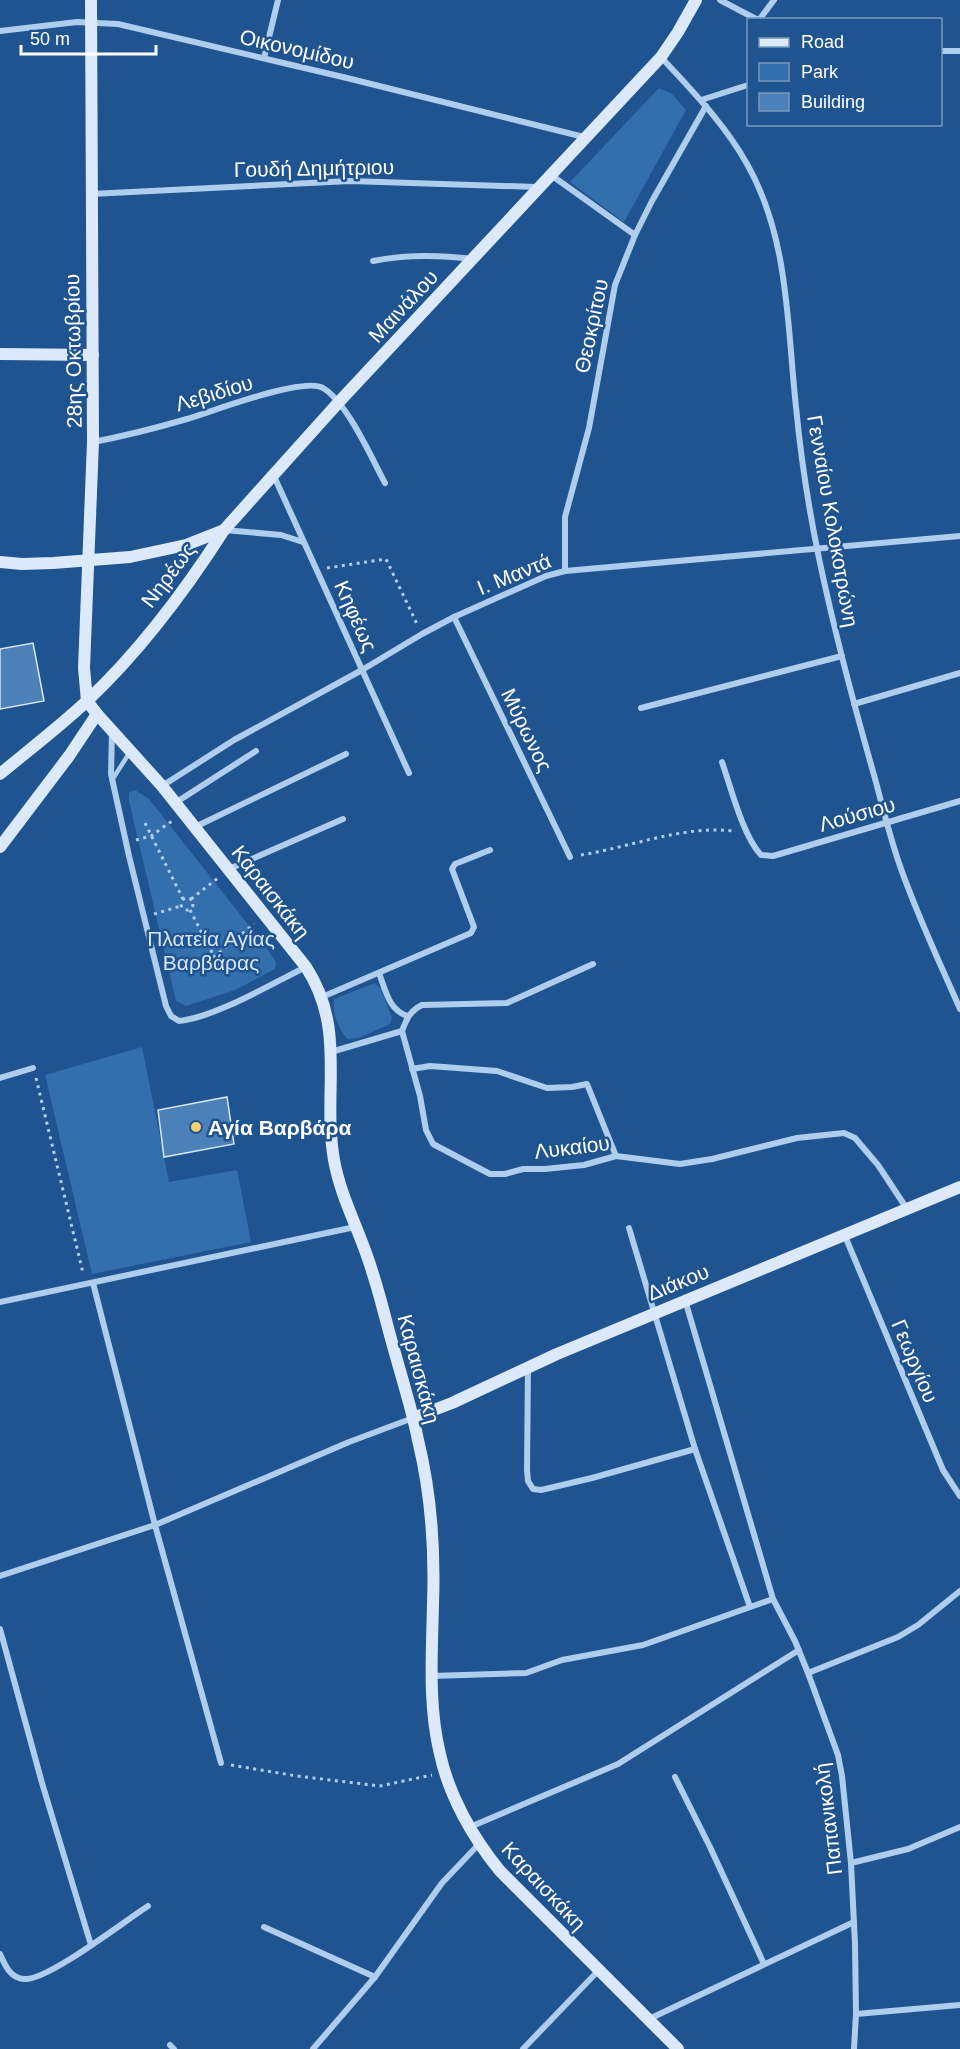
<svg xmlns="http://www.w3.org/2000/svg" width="960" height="2049" viewBox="0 0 960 2049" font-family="Helvetica,sans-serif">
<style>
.green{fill:#336ead}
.building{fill:#4c80b8;stroke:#d5e6f9;stroke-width:1.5}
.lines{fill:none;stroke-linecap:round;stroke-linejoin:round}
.path{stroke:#afcded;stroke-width:3;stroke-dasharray:3 4.5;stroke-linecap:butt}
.lane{stroke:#afcded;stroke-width:4.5}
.street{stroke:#afcded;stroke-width:6}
.secondary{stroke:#dbe9fa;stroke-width:12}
.poi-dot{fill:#fbce6f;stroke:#1f5490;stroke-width:2}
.labels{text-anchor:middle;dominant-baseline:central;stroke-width:5;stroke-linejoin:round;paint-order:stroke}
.street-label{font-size:21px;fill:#fff;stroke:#1f5490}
.park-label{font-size:21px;fill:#d5e6f9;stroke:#1f5490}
.poi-label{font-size:21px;font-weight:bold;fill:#fff;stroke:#1f5490;text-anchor:start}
</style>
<rect width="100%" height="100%" fill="#1f5490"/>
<g class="green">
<path d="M659 88 672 94 686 110 624 222 570 182Z"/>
<path d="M135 790 149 799 265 946 276 962 275 969 235 990 186 1006 176 1001 129 801V793Z"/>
<path d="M375 983 381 990 392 1018 390 1024 359 1038 348 1039C338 1030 332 1012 334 999Z"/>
<path d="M142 1047 169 1182 237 1170 251 1242 92 1274 45 1075Z"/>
</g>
<g class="building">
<path d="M33 643 44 701 0 709V649Z"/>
<path d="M227 1097 234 1144 164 1157 158 1110Z"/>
</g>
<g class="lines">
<g class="path">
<path d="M327 568 386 559 417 624"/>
<path d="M145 823 183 899"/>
<path d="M136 840 151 836 172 821"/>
<path d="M581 855C631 847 683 825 734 831"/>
<circle cx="187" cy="904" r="6"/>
<path d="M191 899 218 878"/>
<path d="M190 910 220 968"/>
<path d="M154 914 181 906"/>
<path d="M170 970 214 957 254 924"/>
<path d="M36 1078 83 1273"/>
<path d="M231 1765 297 1776 380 1786 432 1775"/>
</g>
<path class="lane" d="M112 780 130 752"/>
<g class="street">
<path d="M720 0 758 20"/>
<path d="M759 20 774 0"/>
<path d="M0 31 77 22 118 24 347 78 584 137"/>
<path d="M940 51H960"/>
<path d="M661 57C692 91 725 124 747 164 789 238 787 324 796 407 801 459 809 511 820 563 835 634 854 705 874 775 882 804 889 834 899 863 916 913 939 961 960 1009"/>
<path d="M264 58 278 0"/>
<path d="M701 100 748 85"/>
<path d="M551 175 635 235"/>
<path d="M91 194 350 181 537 187"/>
<path d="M373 261C407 254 439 255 473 259"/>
<path d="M93 442C125 436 156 428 187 419 211 412 304 376 323 388 347 402 372 459 385 483"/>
<path d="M273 474 409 773"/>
<path d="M224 530 281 535 303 542"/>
<path d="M565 571V517L589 428 615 285 635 235 652 201 706 106"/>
<path d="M454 617 570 857"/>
<path d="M854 704 960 673"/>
<path d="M641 708 842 656"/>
<path d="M112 733 111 774 129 856 166 1006 171 1016 179 1021C214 1018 273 983 306 967"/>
<path d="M722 762C731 788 743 836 761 855L773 856 960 801"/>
<path d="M162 786 234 740 362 670 422 634 454 617 546 576 565 571 960 536"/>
<path d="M175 803 256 751"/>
<path d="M195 827 346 754"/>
<path d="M229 869 343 819"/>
<path d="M379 973C385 989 389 1011 408 1016"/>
<path d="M322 997 471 933 474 927 452 869 455 864 490 850"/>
<path d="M402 1031 420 1096 426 1130 433 1144 490 1174H505L523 1169H545L584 1165 616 1156 680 1164 712 1159 797 1138 844 1133 855 1138 878 1165 907 1209"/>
<path d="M331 1052 402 1031C407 1018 410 1011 422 1005L507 1003 593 964"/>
<path d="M412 1069 430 1066 497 1071 547 1088 572 1087 587 1084 616 1156"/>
<path d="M0 1078 33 1068"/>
<path d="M629 1228 695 1449 750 1607"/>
<path d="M845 1236 943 1470 960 1496"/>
<path d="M93 1283 155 1525 221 1763"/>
<path d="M685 1300 773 1599 795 1641 808 1673 838 1755 842 1776 851 1863 855 1944 856 2014 854 2049"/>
<path d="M0 1302 355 1227"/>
<path d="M528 1367 527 1470 528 1481 533 1489 541 1490 592 1478 695 1449"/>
<path d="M0 1576 155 1525 349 1442 413 1418"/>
<path d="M0 1629 42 1783 91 1945"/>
<path d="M808 1673 898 1637 918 1625 960 1591"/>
<path d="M432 1676 526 1673 562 1660 643 1645 773 1599"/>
<path d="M675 1777 710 1847 764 1964"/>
<path d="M470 1827 618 1764 799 1650"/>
<path d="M851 1863 908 1849 960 1827"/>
<path d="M264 1927 375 1977"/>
<path d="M0 1954C5 1965 10 1978 24 1979 46 1982 126 1920 148 1906"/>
<path d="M856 2014 960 2005"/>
<path d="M649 2019 854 1922"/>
<path d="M170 2045 174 2049"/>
<path d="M313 2049 375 1977 442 1883 479 1844"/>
<path d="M523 2049 598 1971"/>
</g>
<g class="secondary">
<path d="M91 0 93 442 84 668 87 701 97 714 162 786 306 967C347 1030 322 1090 334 1160 341 1199 361 1233 372 1271 381 1298 387 1326 395 1353 403 1382 412 1410 418 1440 431 1493 435 1549 433 1604 432 1654 428 1705 440 1754 449 1796 473 1838 500 1871L678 2049"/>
<path d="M0 354 93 355"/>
<path d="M0 562 22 564 53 563 130 557 186 545 224 530 338 403 661 57 678 32 696 0"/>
<path d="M0 774C29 750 59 727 87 701 140 651 185 591 224 530"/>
<path d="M0 847 69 756 97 714"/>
<path d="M413 1418 452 1403 557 1354 960 1187"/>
</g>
</g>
<circle class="poi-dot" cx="196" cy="1127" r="6"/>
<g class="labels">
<g class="street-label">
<text transform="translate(297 49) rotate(13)">Οικονομίδου</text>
<text transform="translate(314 168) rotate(-1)">Γουδή Δημήτριου</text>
<text transform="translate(403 306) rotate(-47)">Μαινάλου</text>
<text transform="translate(591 326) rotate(-78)">Θεοκρίτου</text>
<text transform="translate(73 351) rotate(-91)">28ης Οκτωβρίου</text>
<text transform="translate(214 393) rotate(-17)">Λεβιδίου</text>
<text transform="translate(833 521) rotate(80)">Γενναίου Κολοκοτρώνη</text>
<text transform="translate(514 574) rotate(-22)">Ι. Μαντά</text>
<text transform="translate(168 575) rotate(-53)">Νηρέως</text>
<text transform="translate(356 616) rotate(66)">Κηφέως</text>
<text transform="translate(527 730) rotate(64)">Μύρωνος</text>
<text transform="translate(857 814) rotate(-16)">Λούσιου</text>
<text transform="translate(271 892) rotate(52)">Καραισκάκη</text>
<text transform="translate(572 1147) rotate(-7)">Λυκαίου</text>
<text transform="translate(678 1282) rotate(-22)">Διάκου</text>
<text transform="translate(915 1361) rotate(67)">Γεωργίου</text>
<text transform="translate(419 1369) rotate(75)">Καραισκάκη</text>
<text transform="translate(828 1819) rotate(-97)">Παπανικολή</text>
<text transform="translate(544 1886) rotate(47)">Καραισκάκη</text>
</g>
<g class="park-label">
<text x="211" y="938">Πλατεία Αγίας<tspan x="211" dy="24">Βαρβάρας</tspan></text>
</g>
<g class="poi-label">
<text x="208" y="1127">Αγία Βαρβάρα</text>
</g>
</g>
<rect x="747" y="18" width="195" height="108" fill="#1f5490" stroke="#7998bc" stroke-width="1.5"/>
<rect x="759" y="38" width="30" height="9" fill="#dbe9fa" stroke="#7998bc" stroke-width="1.5"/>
<text x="801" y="48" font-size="18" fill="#ffffff">Road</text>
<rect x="759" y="63" width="30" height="18" fill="#336ead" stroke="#7998bc" stroke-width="1.5"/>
<text x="801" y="78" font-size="18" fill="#ffffff">Park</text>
<rect x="759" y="93" width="30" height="18" fill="#4c80b8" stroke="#7998bc" stroke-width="1.5"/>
<text x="801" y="108" font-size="18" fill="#ffffff">Building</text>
<path d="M21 45v9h135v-9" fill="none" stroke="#ffffff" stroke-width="3"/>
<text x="30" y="45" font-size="18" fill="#ffffff" stroke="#1f5490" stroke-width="4.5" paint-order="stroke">50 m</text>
</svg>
